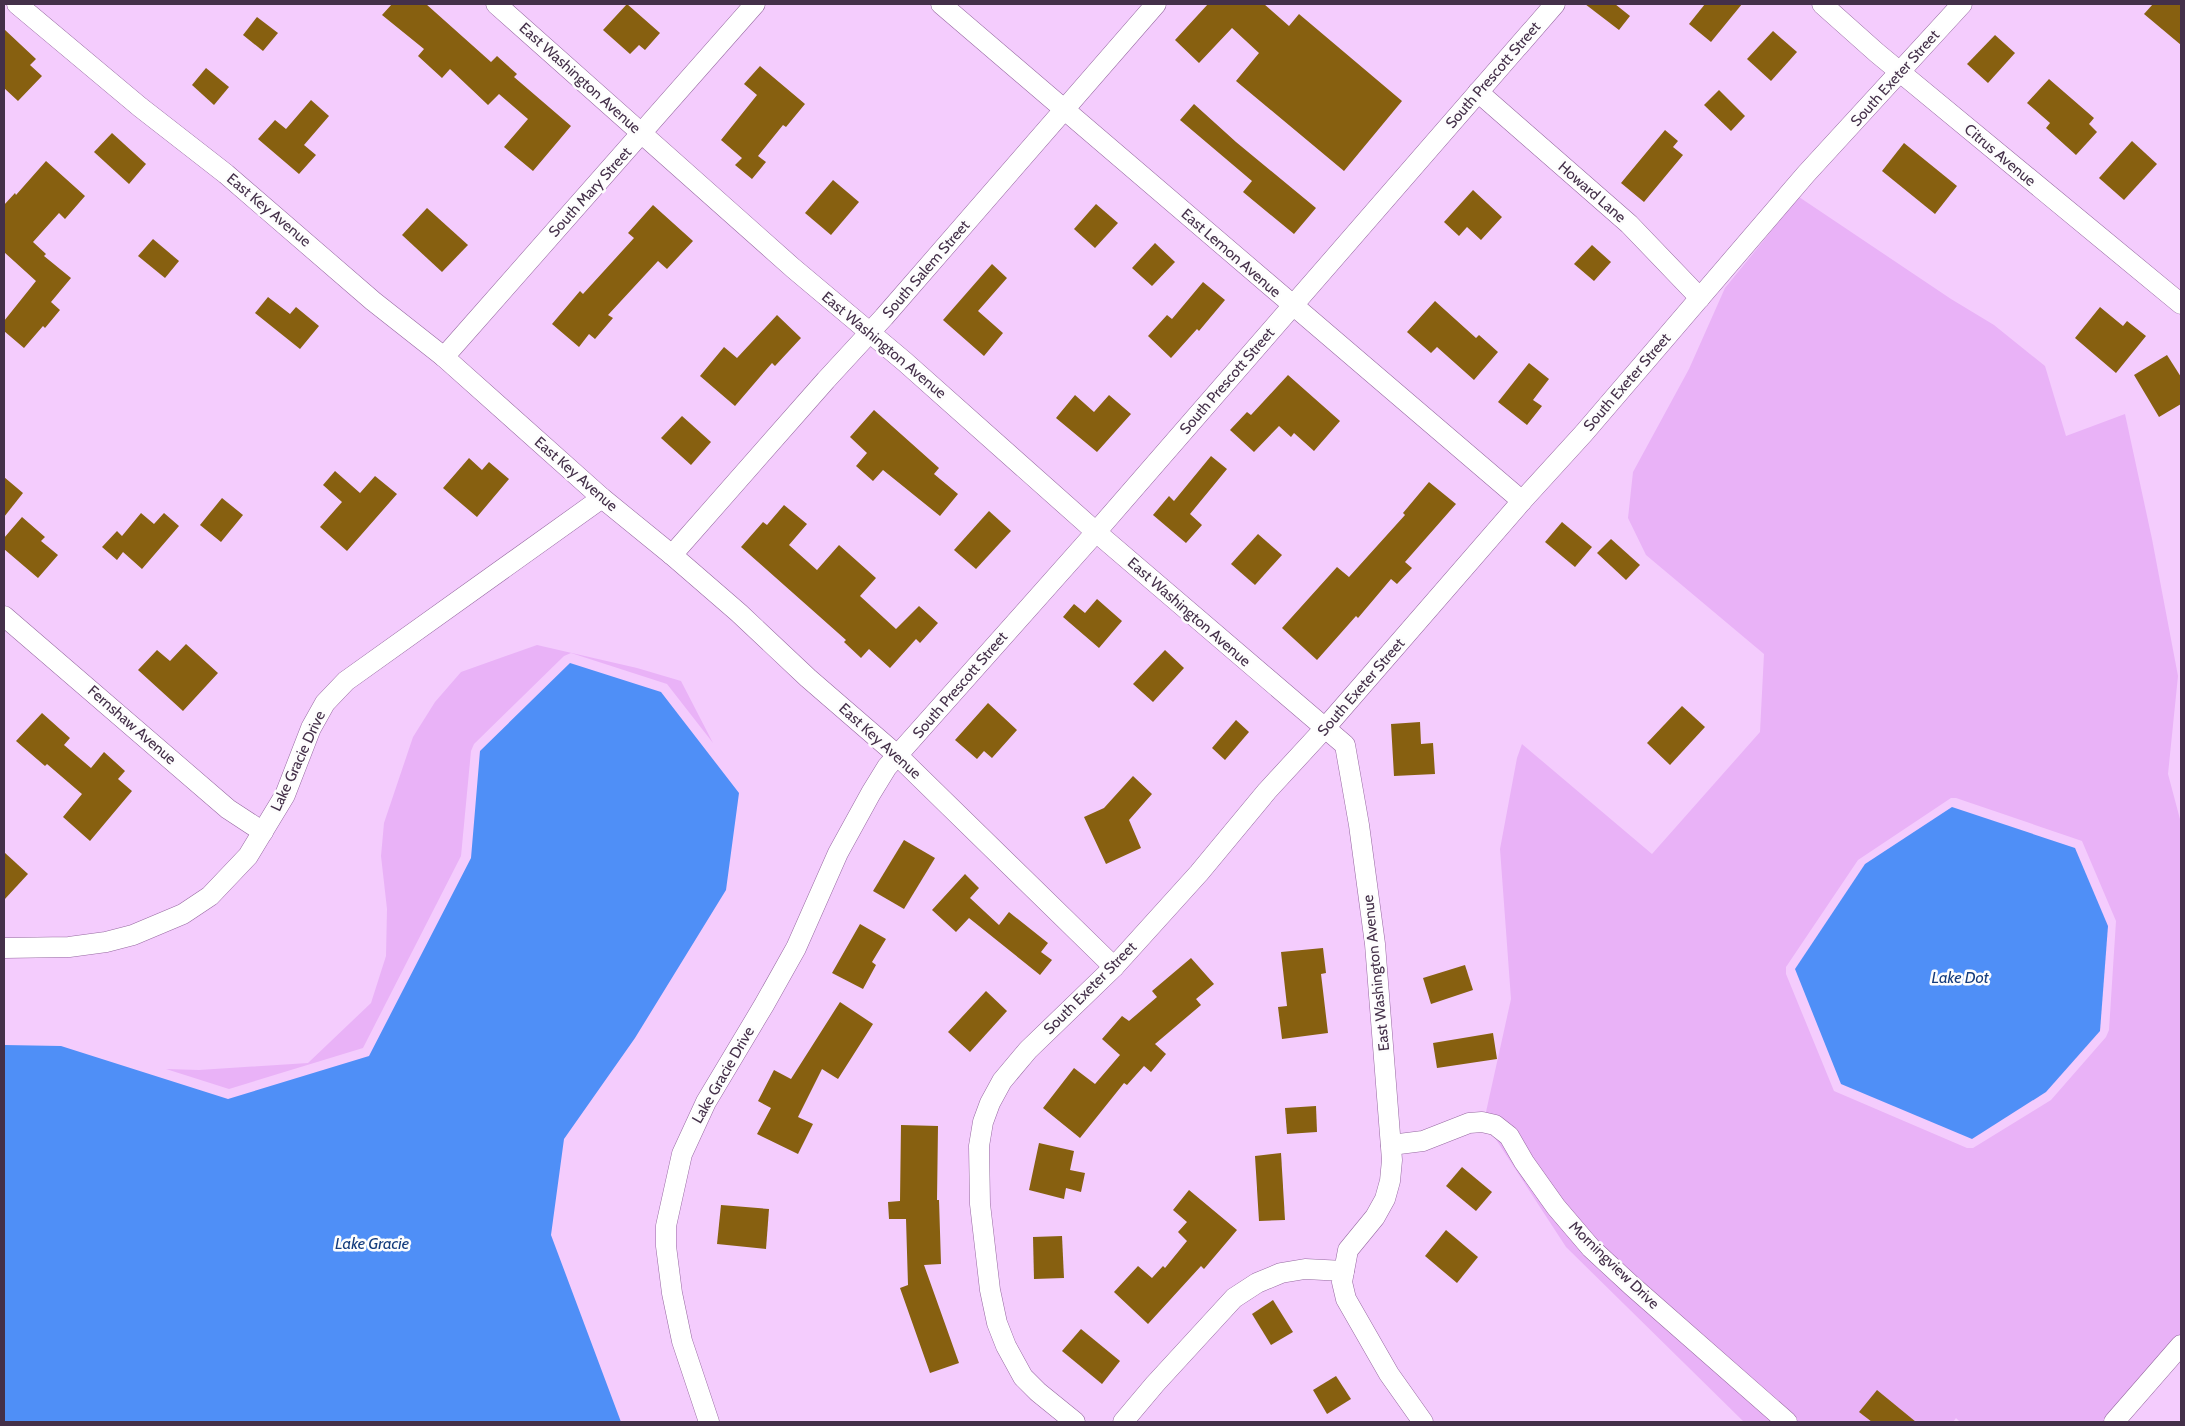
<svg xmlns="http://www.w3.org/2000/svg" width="2185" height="1426" viewBox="0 0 2185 1426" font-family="Cabin,sans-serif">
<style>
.green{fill:#e9b2f7;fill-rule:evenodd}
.water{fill:#4f8ff7}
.building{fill:#876010}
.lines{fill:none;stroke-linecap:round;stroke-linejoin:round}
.minor-casing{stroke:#9669a1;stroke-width:21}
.minor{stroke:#fff;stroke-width:20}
.labels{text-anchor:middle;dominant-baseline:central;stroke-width:5;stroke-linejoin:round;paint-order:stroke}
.street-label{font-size:15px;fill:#443049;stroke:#fdfdfd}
.water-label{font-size:16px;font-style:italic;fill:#143c7d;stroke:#fdfdfd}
</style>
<rect width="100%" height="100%" fill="#f4ccfd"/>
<g class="green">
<path d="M1799 197 1951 299 1994 325 2045 366 2066 436 2125 414 2152 539 2178 676 2168 774 2181 823V1355L2121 1422H1960L1956 1418 1953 1422H1744L1566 1247 1484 1121 1511 999 1500 849 1517 758 1522 744 1652 854 1760 732 1764 654 1646 555 1628 518 1633 472 1689 369 1725 288ZM1951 798H1956L2082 841 2116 921 2109 1030 2106 1037 2051 1100 1973 1148H1967L1834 1091 1786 974V967L1858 860Z"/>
<path d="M537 645 637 668 681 681 713 743 667 684 571 653 564 656 474 744 471 751 461 856 363 1048 229 1089 166 1069 199 1070 308 1063 371 1003 386 956 387 909 381 856 384 823 413 737 435 702 461 672Z"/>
</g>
<g class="water">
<path d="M570 663 661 692 739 793 726 890 635 1038 564 1139 551 1235 621 1422H4V1045L61 1046 228 1099 369 1056 471 858 480 751Z"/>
<path d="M1952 807 2075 848 2108 926 2100 1031 2046 1092 1972 1139 1841 1084 1795 969 1865 864Z"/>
</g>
<g class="building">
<path d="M392 4H426L491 62 497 56 517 74 514 77 571 126 533 171 504 147 528 119 499 94 488 105 450 69 442 78 418 56 424 49 382 15Z"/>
<path d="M627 4 660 33 645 50 639 45 630 54 603 30Z"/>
<path d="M1208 4H1264L1289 26 1299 14 1402 101 1344 171 1236 81 1259 53 1232 28 1199 63 1175 40Z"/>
<path d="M1585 4H1615L1630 16 1619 30Z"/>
<path d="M1705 4H1742L1711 42 1689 24Z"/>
<path d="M2153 4H2181V45L2144 14Z"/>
<path d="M257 17 278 33 263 51 243 35Z"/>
<path d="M4 29 36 59 30 65 42 76 18 101 4 88Z"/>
<path d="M1773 31 1797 52 1771 81 1747 59Z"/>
<path d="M1995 35 2015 53 1988 83 1967 64Z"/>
<path d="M760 66 805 104 786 127 783 125 758 156 766 162 752 179 735 165 742 158 721 140 757 95 744 84Z"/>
<path d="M206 68 229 87 214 105 192 85Z"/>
<path d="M2049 79 2094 118 2089 124 2097 132 2076 155 2046 128 2050 123 2027 103Z"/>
<path d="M1719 90 1745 116 1731 131 1704 105Z"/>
<path d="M311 100 329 116 304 145 316 155 299 174 258 139 275 120 286 129Z"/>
<path d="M1194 104 1236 142 1316 208 1294 234 1243 192 1252 181 1180 120Z"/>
<path d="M1665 130 1678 141 1673 147 1683 155 1644 202 1621 183Z"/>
<path d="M112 133 146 164 129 184 94 152Z"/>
<path d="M2132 141 2157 164 2124 200 2099 178Z"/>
<path d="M1904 143 1957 186 1935 214 1882 171Z"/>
<path d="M46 161 85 196 65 219 59 213 33 242 46 254 44 256 71 278 51 302 60 310 45 328 43 326 24 348 4 331V321L36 281 4 252V205L15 193 16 195Z"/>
<path d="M833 180 859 202 831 235 805 213Z"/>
<path d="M1473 190 1502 217 1481 240 1467 227 1459 236 1444 222Z"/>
<path d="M1096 204 1118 223 1095 248 1074 229Z"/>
<path d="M653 205 693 241 667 269 658 261 608 315 613 318 595 339 589 334 579 347 552 324 580 291 583 294 634 238 628 233Z"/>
<path d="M427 208 468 245 442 272 402 235Z"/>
<path d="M153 239 179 261 165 278 138 256Z"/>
<path d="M1155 243 1175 262 1152 286 1132 268Z"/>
<path d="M1592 245 1611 262 1594 281 1574 264Z"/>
<path d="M992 264 1007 278 978 311 1003 333 984 356 943 320Z"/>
<path d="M1203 282 1225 300 1199 331 1197 329 1171 358 1148 336 1167 315 1172 319Z"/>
<path d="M268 297 290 314 296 307 319 326 300 349 255 313Z"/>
<path d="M1435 301 1476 338 1479 335 1498 352 1474 380 1437 347 1431 353 1407 332Z"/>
<path d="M2100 307 2123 326 2127 321 2146 336 2116 373 2075 338Z"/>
<path d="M777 315 801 338 775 366 772 363 735 406 700 376 724 347 737 358Z"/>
<path d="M2167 355 2181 377V404L2159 417 2134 375Z"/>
<path d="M1529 363 1549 379 1533 400 1542 406 1527 425 1498 402Z"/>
<path d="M1288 375 1340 421 1314 451 1294 433 1291 437 1279 426 1254 452 1230 430 1247 412 1251 415Z"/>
<path d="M1075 395 1094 412 1109 395 1131 414 1097 452 1056 418Z"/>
<path d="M874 410 939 468 934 474 958 494 940 516 883 470 873 481 856 466 867 453 850 437Z"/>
<path d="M682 416 711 442 691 465 661 438Z"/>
<path d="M1211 456 1227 469 1190 514 1202 525 1186 543 1153 515 1169 496 1174 501Z"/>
<path d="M469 458 482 470 489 462 509 479 477 517 443 488Z"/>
<path d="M335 471 360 493 375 476 397 494 347 551 320 527 342 502 323 485Z"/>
<path d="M4 477 23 493 4 517Z"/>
<path d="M1429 482 1456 504 1405 562 1412 568 1397 584 1391 579 1358 618 1356 616 1317 660 1282 628 1337 567 1349 577 1405 515 1403 513Z"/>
<path d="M222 498 243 515 221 542 200 525Z"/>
<path d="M784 505 807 524 789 545 817 570 839 545 876 578 860 596 896 629 919 606 938 623 920 643 916 639 890 668 869 649 861 658 844 642 846 640 741 547 763 522 767 525Z"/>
<path d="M989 511 1011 531 976 569 954 550Z"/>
<path d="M141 513 154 524 164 513 179 526 142 569 123 552 117 560 102 547 117 531 122 536Z"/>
<path d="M22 517 45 537 41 541 58 555 38 578 4 549V538Z"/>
<path d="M1562 522 1592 547 1575 567 1545 542Z"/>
<path d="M1258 534 1282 555 1255 585 1231 564Z"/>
<path d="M1611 539 1640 565 1626 580 1597 553Z"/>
<path d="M1097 599 1122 621 1099 648 1063 617 1074 604 1085 613Z"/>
<path d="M186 644 218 673 183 711 138 670 157 650 170 661Z"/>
<path d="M1165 650 1184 668 1153 702 1133 684Z"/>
<path d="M988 703 1017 730 992 758 984 751 977 759 955 740Z"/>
<path d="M1682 706 1705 727 1670 765 1647 743Z"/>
<path d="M42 713 70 738 64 745 91 768 104 752 125 771 118 779 132 791 90 841 63 817 82 794 47 764 45 766 16 741Z"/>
<path d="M1236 720 1249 732 1225 760 1212 748Z"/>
<path d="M1420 722 1421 744 1433 743 1435 774 1394 776 1391 724Z"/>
<path d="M1133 776 1152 794 1129 820 1141 848 1106 864 1084 817 1104 808Z"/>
<path d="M904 840 935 858 904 909 873 891Z"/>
<path d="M4 852 28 874 4 900Z"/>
<path d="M965 874 979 888 970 898 999 925 1009 912 1048 943 1041 952 1052 960 1040 975 969 918 956 932 932 910Z"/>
<path d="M860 924 886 939 872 962 876 965 863 989 832 973Z"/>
<path d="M1323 948 1326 973 1321 974 1328 1033 1282 1039 1278 1007 1287 1006 1281 952Z"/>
<path d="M1191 958 1214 984 1196 999 1201 1005 1155 1044 1166 1054 1151 1072 1144 1066 1127 1085 1124 1083 1080 1138 1043 1108 1074 1068 1095 1084 1120 1055 1102 1039 1122 1016 1129 1021 1157 997 1152 991Z"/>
<path d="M1465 965 1473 990 1431 1004 1423 978Z"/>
<path d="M986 991 1007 1011 970 1052 948 1032Z"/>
<path d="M840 1002 873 1024 838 1079 822 1069 798 1117 813 1124 798 1154 757 1134 771 1108 758 1101 774 1070 791 1079Z"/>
<path d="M1493 1033 1497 1059 1437 1068 1433 1043Z"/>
<path d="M1316 1106 1317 1132 1287 1134 1285 1108Z"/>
<path d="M901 1125 938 1126 937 1200H939L941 1264 924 1265 959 1363 930 1373 900 1288 908 1285 906 1219H889L888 1202 900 1201Z"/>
<path d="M1039 1143 1074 1151 1070 1170 1085 1173 1081 1192 1066 1188 1064 1199 1029 1190Z"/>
<path d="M1281 1153 1285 1220 1259 1221 1255 1156Z"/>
<path d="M1462 1167 1492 1192 1476 1211 1446 1186Z"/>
<path d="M1189 1190 1237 1230 1204 1269 1201 1266 1148 1324 1114 1292 1138 1266 1152 1278 1163 1266 1165 1268 1187 1241 1178 1232 1187 1222 1173 1210Z"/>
<path d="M721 1205 769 1209 766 1249 717 1244Z"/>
<path d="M1446 1230 1478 1257 1457 1283 1425 1256Z"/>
<path d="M1062 1236 1064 1278 1034 1279 1033 1237Z"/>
<path d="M1273 1300 1293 1332 1271 1345 1252 1314Z"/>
<path d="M1081 1329 1120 1361 1102 1384 1062 1351Z"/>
<path d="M1336 1376 1351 1399 1327 1414 1313 1390Z"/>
<path d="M1877 1390 1916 1422H1872L1859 1412Z"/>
</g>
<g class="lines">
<defs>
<g id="minor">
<path d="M17 4 140 107 226 174 373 301 444 357 602 498 672 555 739 613 808 678 897 755 1114 967"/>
<path d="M496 4 793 268 905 362 1096 532 1345 745 1359 825 1375 944 1392 1160 1390 1181 1385 1199 1375 1217 1348 1250 1342 1282 1346 1299 1389 1374 1423 1422"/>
<path d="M941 4 1522 501"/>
<path d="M1822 4 1877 53 2181 304"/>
<path d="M1478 92 1629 224 1700 298"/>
<path d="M444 357 755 4"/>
<path d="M672 555 826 380 884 317 1156 4"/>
<path d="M4 616 228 809 263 832"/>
<path d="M4 948 69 947 106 942 133 935 183 914 210 896 248 856 285 795 311 728 325 703 346 681 602 498"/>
<path d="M1391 1145 1423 1141 1469 1123 1482 1122 1495 1125 1509 1136 1524 1162 1556 1207 1591 1248 1631 1285 1787 1422"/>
<path d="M709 1422 682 1341 672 1293 666 1246V1226L682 1154 706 1102 764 1005 796 948 838 853 871 793 887 767 1096 532 1555 4"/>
<path d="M1075 1422 1038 1392 1023 1377 1006 1346 997 1323 990 1290 980 1204 979 1146 983 1122 990 1103 1002 1081 1028 1050 1114 967 1199 873 1267 791 1325 728 1522 501 1584 433 1806 174 1962 4"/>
<path d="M1123 1422 1155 1384 1234 1298 1257 1283 1281 1273 1305 1269 1344 1271"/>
<path d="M2114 1422 2181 1345"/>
</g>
</defs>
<use href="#minor" class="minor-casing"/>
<use href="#minor" class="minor"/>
</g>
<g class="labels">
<g class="street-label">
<text transform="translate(1493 75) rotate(-49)">South Prescott Street</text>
<text transform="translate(580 78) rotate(42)">East Washington Avenue</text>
<text transform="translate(1895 78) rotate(-48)">South Exeter Street</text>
<text transform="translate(2000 155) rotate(40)">Citrus Avenue</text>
<text transform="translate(590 192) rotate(-48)">South Mary Street</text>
<text transform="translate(1592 192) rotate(41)">Howard Lane</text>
<text transform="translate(269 210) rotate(40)">East Key Avenue</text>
<text transform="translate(1231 253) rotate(41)">East Lemon Avenue</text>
<text transform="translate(926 269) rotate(-49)">South Salem Street</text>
<text transform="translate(884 345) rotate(40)">East Washington Avenue</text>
<text transform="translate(1227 381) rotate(-49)">South Prescott Street</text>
<text transform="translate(1627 382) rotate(-49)">South Exeter Street</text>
<text transform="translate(576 474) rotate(41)">East Key Avenue</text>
<text transform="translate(1189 612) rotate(41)">East Washington Avenue</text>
<text transform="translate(960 685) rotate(-49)">South Prescott Street</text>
<text transform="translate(1361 687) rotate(-49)">South Exeter Street</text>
<text transform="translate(132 725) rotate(41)">Fernshaw Avenue</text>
<text transform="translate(880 741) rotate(42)">East Key Avenue</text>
<text transform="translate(298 761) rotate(-65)">Lake Gracie Drive</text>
<text transform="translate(1376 973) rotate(-96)">East Washington Avenue</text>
<text transform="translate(1090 988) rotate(-45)">South Exeter Street</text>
<text transform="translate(723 1075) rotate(-60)">Lake Gracie Drive</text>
<text transform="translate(1614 1265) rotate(44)">Morningview Drive</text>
</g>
<g class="water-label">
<text x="1960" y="977">Lake Dot</text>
<text x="372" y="1243">Lake Gracie</text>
</g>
</g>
<rect width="2185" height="1426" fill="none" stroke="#443049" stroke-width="10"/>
</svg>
